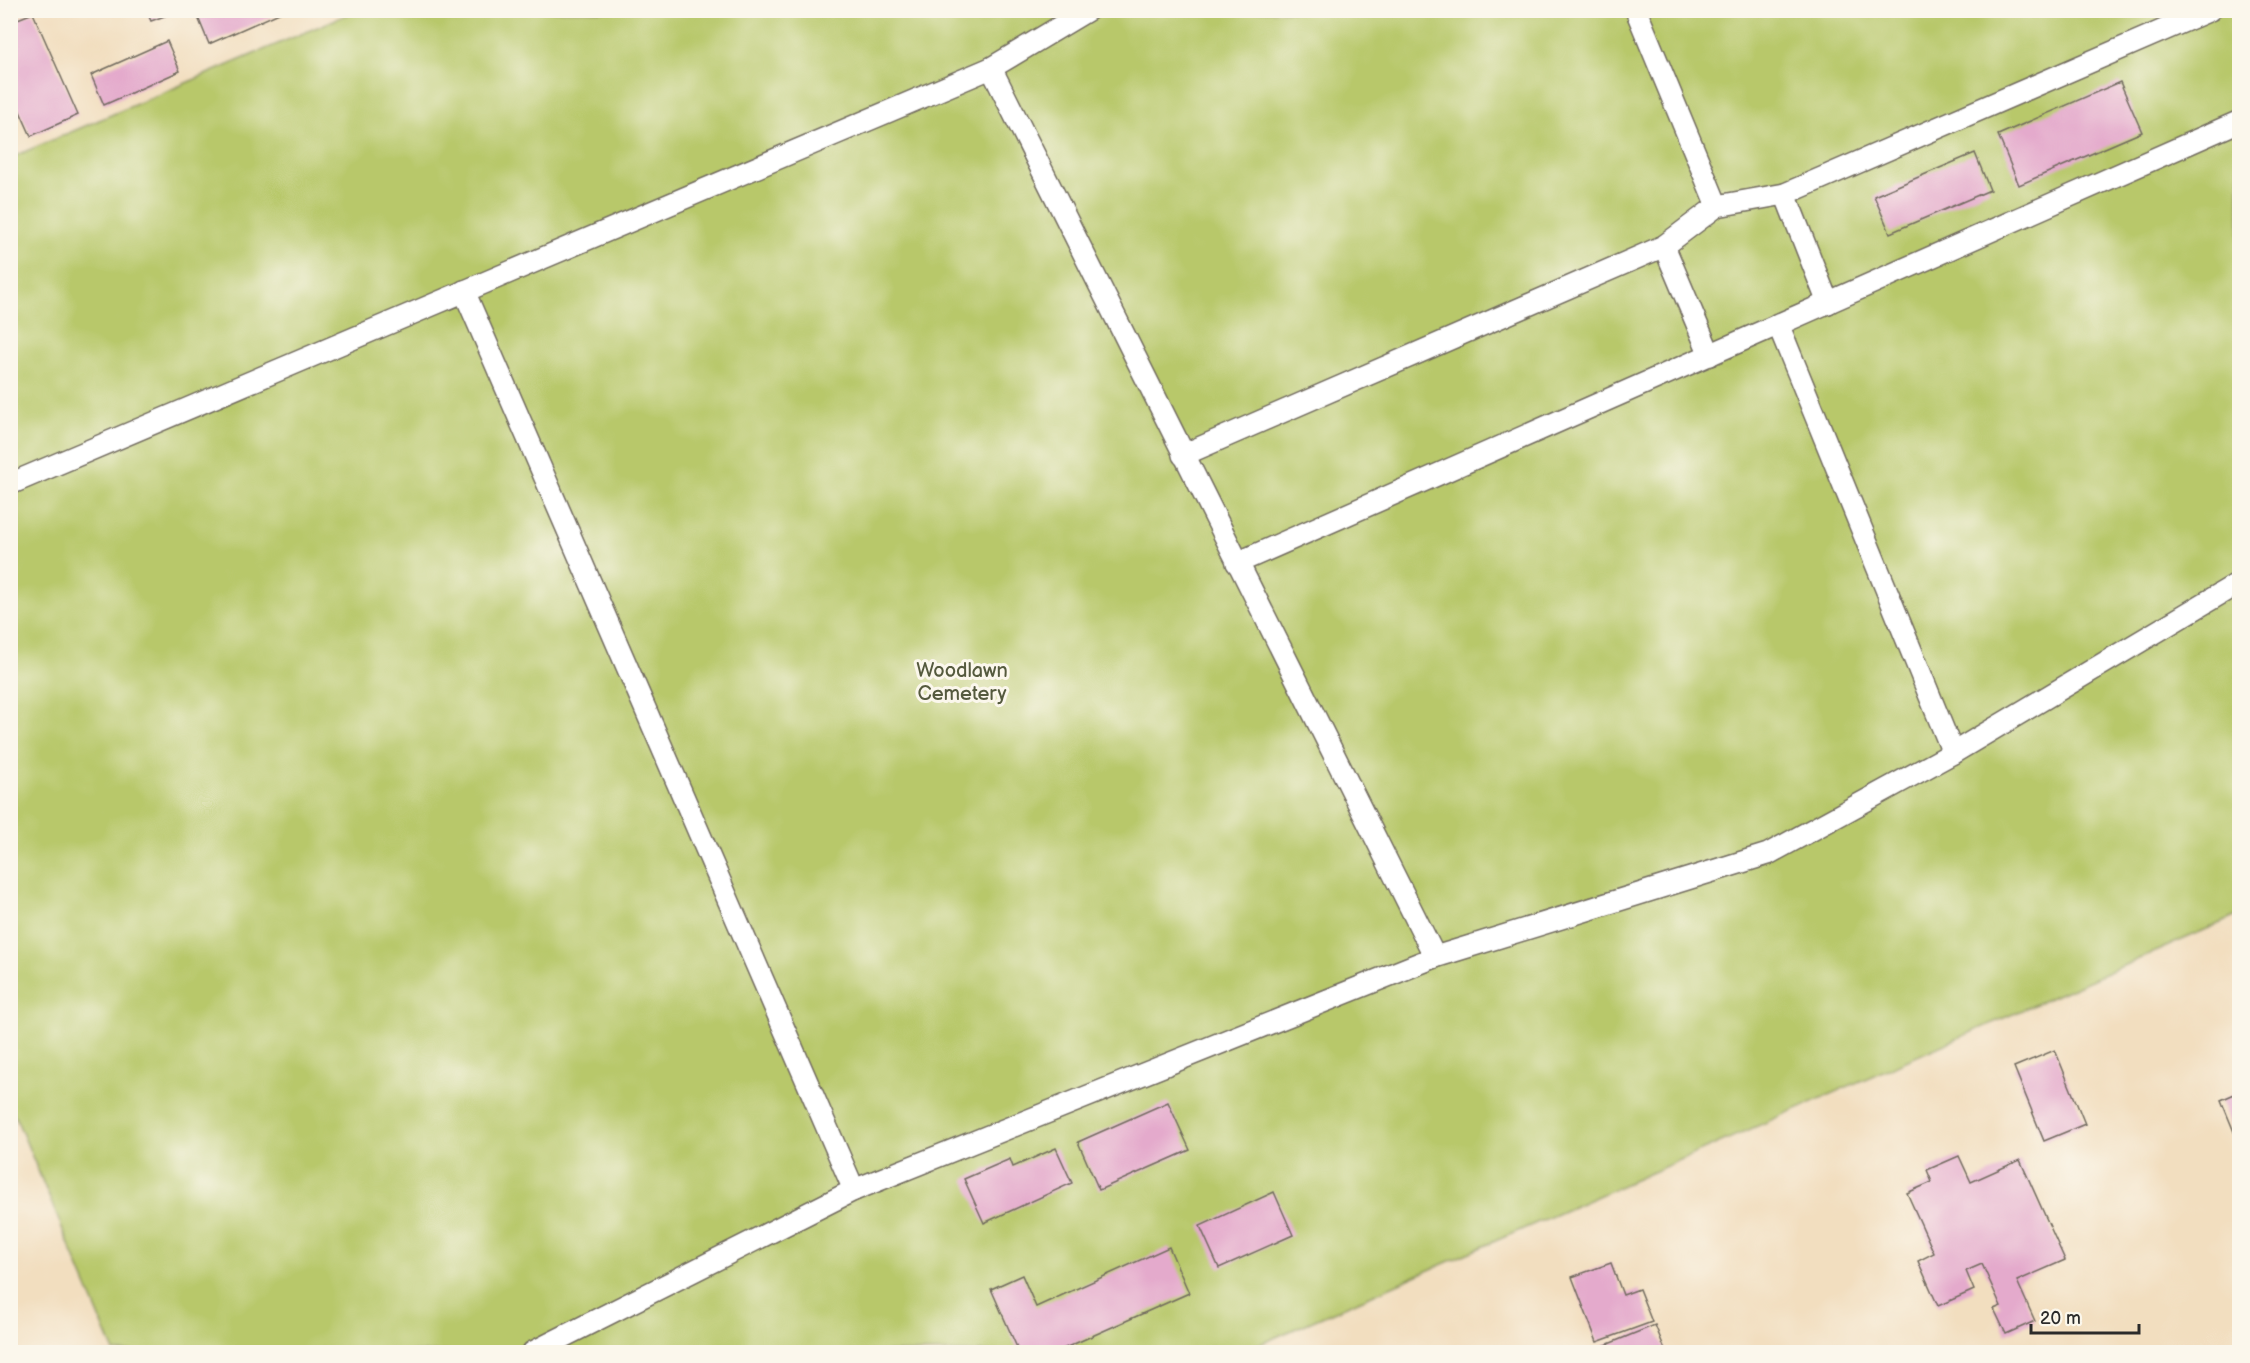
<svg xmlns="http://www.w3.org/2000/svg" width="2250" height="1363" viewBox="0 0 2250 1363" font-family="'Balsamiq Sans',sans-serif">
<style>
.green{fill:#b8c86a;stroke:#727a4a;stroke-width:1.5}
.building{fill:#e4aacc}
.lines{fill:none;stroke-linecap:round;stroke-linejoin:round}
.lane-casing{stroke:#716a5f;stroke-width:24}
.lane{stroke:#fff;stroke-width:21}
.labels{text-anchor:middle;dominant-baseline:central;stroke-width:6;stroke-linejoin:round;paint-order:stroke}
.park-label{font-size:20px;fill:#555a3e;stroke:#fbf7ec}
</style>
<rect width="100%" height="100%" fill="#fbf7ec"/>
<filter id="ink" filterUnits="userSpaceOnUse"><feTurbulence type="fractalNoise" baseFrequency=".0167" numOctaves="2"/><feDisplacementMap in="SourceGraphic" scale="12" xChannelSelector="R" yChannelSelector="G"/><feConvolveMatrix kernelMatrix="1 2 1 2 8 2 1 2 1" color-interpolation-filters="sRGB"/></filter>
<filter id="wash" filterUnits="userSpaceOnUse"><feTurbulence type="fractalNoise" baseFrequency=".008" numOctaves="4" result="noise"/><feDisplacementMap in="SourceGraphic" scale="24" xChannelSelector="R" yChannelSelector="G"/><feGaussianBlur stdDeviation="1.35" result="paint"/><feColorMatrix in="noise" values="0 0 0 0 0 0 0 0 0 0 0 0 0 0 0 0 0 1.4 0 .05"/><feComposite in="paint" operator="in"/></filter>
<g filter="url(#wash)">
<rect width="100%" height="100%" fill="#f2debf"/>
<path class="green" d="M355 11H2239V915L1242 1352H114L11 1106 10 158Z"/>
<g id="blocks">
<g class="building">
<path d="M146 10H178V11L151 21Z"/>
<path d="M195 10H286L209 44Z"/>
<path d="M33 13 78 115 31 136 10 89V22Z"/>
<path d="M167 41 180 71 104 105 91 75Z"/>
<path d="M2120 82 2142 132 2019 185 1998 135Z"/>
<path d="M1975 153 1990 190 1890 233 1874 196Z"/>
<path d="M2055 1050 2085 1124 2044 1141 2014 1067Z"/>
<path d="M2239 1092V1144L2221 1100Z"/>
<path d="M1168 1102 1190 1150 1099 1190 1078 1142Z"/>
<path d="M1056 1148 1072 1183 984 1223 964 1179 1010 1159 1013 1167Z"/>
<path d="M1959 1156 1971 1182 2020 1160 2065 1260 2017 1281 2035 1321 2006 1334 1994 1309 2001 1306 1982 1264 1966 1271 1974 1290 1938 1306 1918 1261 1934 1253 1907 1193 1932 1182 1927 1170Z"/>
<path d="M1274 1192 1293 1235 1219 1268 1200 1226Z"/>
<path d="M1169 1247 1189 1293 1056 1352H1019L991 1289 1022 1275 1036 1307Z"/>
<path d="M1611 1263 1623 1295 1639 1289 1652 1322 1597 1342 1572 1277Z"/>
<path d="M1655 1325 1666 1352H1597L1596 1349Z"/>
</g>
</g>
</g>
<g filter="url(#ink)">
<use href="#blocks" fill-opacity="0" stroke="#716a5f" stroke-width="1.5"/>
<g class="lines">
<defs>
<g id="lane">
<path d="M1636 10 1717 206"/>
<path d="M991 68 1435 957"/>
<path d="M1785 194 1828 303"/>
<path d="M1664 246 1710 355"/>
<path d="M464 291 854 1190"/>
<path d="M1778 324 1953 753"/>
<path d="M1183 455 1664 246 1717 206 1785 194 2210 10"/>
<path d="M10 484 991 68 1088 10"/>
<path d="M1237 563 2240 121"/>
<path d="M533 1352 854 1190 1435 957 1768 854 1953 753 2240 582"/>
</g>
</defs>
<use href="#lane" class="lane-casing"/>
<use href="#lane" class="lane"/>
</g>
</g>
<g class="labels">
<g class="park-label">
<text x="962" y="671">Woodlawn<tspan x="962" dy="23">Cemetery</tspan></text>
</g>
</g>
<rect width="2250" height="1363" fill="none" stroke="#fbf7ec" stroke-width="36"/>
<path d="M2031 1324v9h108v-9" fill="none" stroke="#2b2b2b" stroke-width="3"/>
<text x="2040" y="1324" font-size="18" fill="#2b2b2b" stroke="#fbf7ec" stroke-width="4.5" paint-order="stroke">20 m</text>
</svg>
